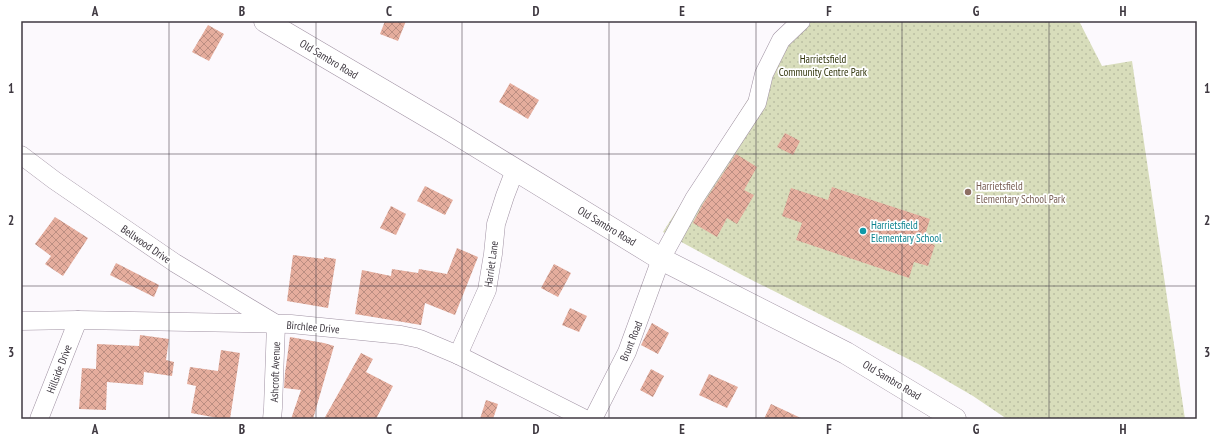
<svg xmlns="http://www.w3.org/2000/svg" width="1218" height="440" viewBox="0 0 1218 440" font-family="'PT Sans Narrow',sans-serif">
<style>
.park{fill:url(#park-dots)}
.building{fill:url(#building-cross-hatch)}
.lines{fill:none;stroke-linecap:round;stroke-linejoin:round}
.minor-casing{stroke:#a092a3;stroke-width:19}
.major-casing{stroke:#a092a3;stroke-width:23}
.minor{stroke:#fff;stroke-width:18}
.major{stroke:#fff;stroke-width:22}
.grid{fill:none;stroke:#3f3941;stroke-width:1;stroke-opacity:0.55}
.education-dot{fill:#8d6e63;stroke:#fff;stroke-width:1.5}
.culture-dot{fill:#0f9aa8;stroke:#fff;stroke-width:1.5}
.labels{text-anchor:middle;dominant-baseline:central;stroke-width:3.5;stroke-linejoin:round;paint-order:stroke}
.street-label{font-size:11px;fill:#3f3941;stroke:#fff}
.park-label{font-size:11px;fill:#32360d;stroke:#fff}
.education-label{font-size:11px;fill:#785e54;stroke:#fff;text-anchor:start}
.culture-label{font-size:11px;fill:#0d838f;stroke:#fff;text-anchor:start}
.neatline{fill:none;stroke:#3f3941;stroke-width:1.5}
.grid-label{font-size:13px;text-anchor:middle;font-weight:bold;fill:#3f3941}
</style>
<defs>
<pattern id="park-dots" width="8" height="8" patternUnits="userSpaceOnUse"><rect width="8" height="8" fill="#d8ddbb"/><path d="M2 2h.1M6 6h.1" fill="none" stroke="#babea2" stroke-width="1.8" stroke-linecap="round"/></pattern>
<pattern id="building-cross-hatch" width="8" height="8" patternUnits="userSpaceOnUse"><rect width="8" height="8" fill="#e5ad9d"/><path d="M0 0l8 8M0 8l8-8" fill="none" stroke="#bb8e82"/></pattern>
</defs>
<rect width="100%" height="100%" fill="#fcf9fd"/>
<path class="park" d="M798 21H1079L1102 66 1132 61 1185 419H1007L973 396 918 364 742 275 663 232Z"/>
<g class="building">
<path d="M385 21H406L398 41 380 34Z"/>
<path d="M208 25 224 34 209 61 192 52Z"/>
<path d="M510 83 539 100 528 119 499 102Z"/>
<path d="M785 133 800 141 793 155 777 147Z"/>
<path d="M736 154 757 167 744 190 754 195 737 224 727 218 717 237 693 223 703 204Z"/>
<path d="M425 186 453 200 445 215 417 201Z"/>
<path d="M832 187 930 219 923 241 935 245 928 266 914 262 909 278 796 240 802 223 782 216 791 188 828 200Z"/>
<path d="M391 206 406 214 396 235 380 228Z"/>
<path d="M55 217 88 238 63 276 45 264 51 256 35 244Z"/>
<path d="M457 248 478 257 455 315 425 303 421 325 355 314 362 270 391 276 392 269 418 273 419 269 447 274Z"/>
<path d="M293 255 324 259V257L336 259 328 308 287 301Z"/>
<path d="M116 263 159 285 154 297 110 275Z"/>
<path d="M554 264 571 273 558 297 541 288Z"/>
<path d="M570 308 587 316 579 332 562 325Z"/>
<path d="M652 323 669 333 658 354 641 345Z"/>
<path d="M140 335 169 339 166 360 174 362 172 376 144 372 143 385 107 382 106 410 79 409 82 368 96 369 97 344 139 346Z"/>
<path d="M290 337 324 343 334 346 313 419H291L301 390 284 388 285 373Z"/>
<path d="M221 350 240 353 230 419H223L191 413 196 386 187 384 190 367 218 371Z"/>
<path d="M361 353 373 359 366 372 393 386 376 419H324Z"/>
<path d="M651 369 664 376 653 397 640 390Z"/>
<path d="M709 374 738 387 727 408 699 395Z"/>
<path d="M486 400 498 404 493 419H480Z"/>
<path d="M771 404 803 419H764Z"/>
</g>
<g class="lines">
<defs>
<g id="minor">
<path d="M21 155 54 180 175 263 276 324"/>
<path d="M21 321 78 320 291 324 401 335 420 339 458 355 585 419"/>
<path d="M458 355 487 290 493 254 496 224 505 196 515 170"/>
<path d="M39 419 78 320"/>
<path d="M272 419 273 408 276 324"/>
<path d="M593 419 627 352 661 259 694 199 757 103 764 74 781 40 801 21"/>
</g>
<path id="major" d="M265 21 447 128 661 259 846 353 955 419"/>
</defs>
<use href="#minor" class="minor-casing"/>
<use href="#major" class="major-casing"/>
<use href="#minor" class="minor"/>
<use href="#major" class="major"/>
</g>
<path class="grid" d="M169 21V419M316 21V419M462 21V419M609 21V419M756 21V419M902 21V419M1049 21V419M21 154H1197M21 286H1197"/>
<circle class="education-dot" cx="968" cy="192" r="4"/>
<circle class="culture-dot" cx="863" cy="231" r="4"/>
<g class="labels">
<g class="street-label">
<text transform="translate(329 59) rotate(31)">Old Sambro Road</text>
<text transform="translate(607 226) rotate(31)">Old Sambro Road</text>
<text transform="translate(146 244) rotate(35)">Bellwood Drive</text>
<text transform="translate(491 264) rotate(-82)">Harriet Lane</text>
<text transform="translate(313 327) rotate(5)">Birchlee Drive</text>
<text transform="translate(631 341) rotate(-68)">Brunt Road</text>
<text transform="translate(59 369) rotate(-69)">Hillside Drive</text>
<text transform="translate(275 372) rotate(-88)">Ashcroft Avenue</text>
<text transform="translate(892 380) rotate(31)">Old Sambro Road</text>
</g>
<g class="park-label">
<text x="823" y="59">Harrietsfield<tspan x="823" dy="13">Community Centre Park</tspan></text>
</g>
<g class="education-label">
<text x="976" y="186">Harrietsfield<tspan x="976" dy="13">Elementary School Park</tspan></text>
</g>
<g class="culture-label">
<text x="871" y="225">Harrietsfield<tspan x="871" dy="13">Elementary School</tspan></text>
</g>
</g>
<rect width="1218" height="440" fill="none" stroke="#ffffff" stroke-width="44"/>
<rect x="22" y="22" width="1174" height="396" class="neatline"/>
<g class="grid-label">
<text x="95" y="16">A</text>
<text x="242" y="16">B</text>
<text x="389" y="16">C</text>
<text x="536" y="16">D</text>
<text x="682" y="16">E</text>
<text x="829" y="16">F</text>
<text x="976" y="16">G</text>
<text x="1123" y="16">H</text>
<text x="11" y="93">1</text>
<text x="1207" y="93">1</text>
<text x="11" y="225">2</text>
<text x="1207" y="225">2</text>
<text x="11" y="357">3</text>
<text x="1207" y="357">3</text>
<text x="95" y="434">A</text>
<text x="242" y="434">B</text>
<text x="389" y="434">C</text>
<text x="536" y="434">D</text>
<text x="682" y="434">E</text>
<text x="829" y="434">F</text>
<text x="976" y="434">G</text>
<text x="1123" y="434">H</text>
</g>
</svg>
